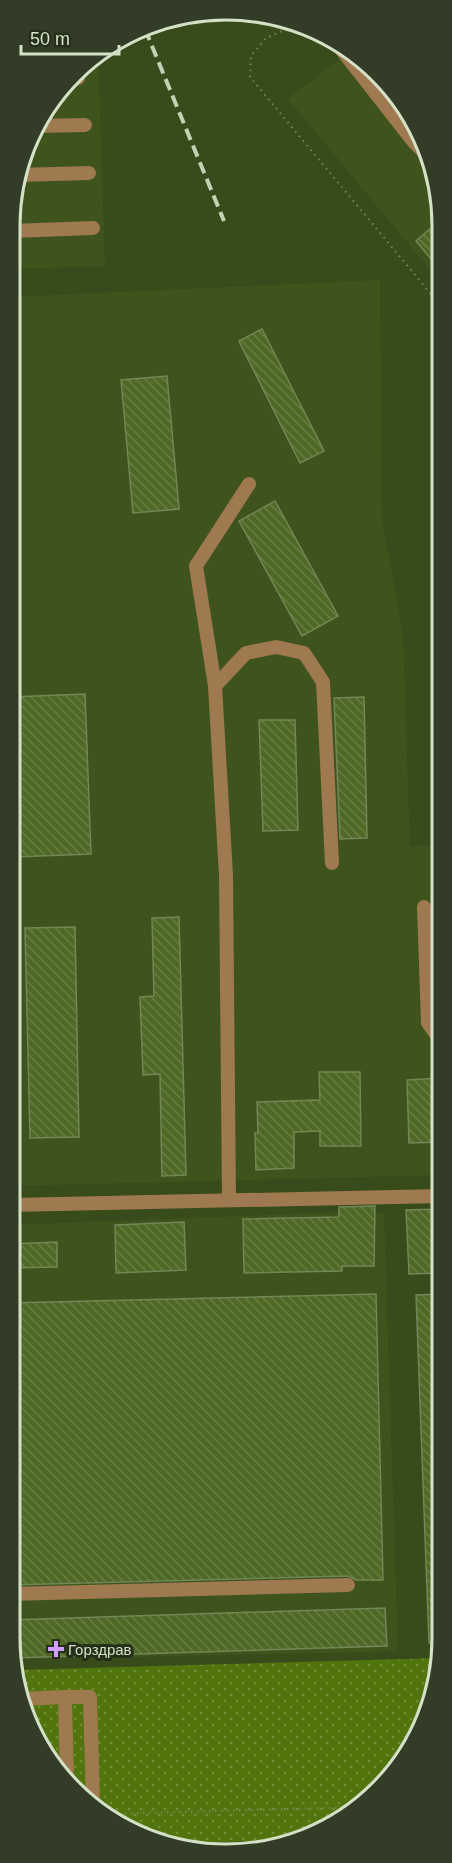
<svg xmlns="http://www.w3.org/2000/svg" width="452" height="1863" viewBox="0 0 452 1863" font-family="Arial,sans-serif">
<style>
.built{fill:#3e541c}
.grass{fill:url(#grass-dots)}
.building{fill:url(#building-back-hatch);stroke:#718756;stroke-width:1.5}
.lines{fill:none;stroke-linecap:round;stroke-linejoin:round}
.path{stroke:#778760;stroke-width:2;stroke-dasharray:1.5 4.5;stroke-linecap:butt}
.minor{stroke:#9f794f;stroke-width:14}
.rail{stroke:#c3d1b4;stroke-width:4;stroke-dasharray:12 6;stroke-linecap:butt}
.poi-dot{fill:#d19dfe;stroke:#252e19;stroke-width:2}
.labels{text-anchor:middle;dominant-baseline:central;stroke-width:6;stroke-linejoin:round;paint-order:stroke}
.poi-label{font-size:15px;fill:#d4e1c6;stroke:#252e19;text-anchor:start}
.rim{fill:none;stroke:#d4e1c6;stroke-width:3}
</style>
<defs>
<pattern id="grass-dots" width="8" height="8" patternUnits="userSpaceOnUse" patternTransform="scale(1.5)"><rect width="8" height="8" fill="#51740d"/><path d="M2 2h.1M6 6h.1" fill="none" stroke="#718e3a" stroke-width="1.8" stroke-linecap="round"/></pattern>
<pattern id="building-back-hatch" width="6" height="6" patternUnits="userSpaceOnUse" patternTransform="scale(1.5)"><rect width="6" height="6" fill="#4e6825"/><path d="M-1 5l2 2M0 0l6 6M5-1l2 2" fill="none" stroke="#677d43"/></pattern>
</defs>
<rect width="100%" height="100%" fill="#384b1b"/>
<g class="built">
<path d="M350 51 380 73 421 130 441 198V283L288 99Z"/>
<path d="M98 52 105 266 11 269V197L38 117 94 54Z"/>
<path d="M380 280 382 519 403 634 410 846H441V1175L10 1186 11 297Z"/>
<path d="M345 1212 384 1213 398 1651 14 1660 9 1637 10 1225Z"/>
</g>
<path class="grass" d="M441 1658V1666L414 1746 358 1809 297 1839 174 1844 130 1832 63 1780 25 1720 16 1670Z"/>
<g class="building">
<path d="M441 219V271L416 241Z"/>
<path d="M262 329 324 451 300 463 239 341Z"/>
<path d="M167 376 179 509 133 513 121 380Z"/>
<path d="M275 501 338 616 302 636 239 521Z"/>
<path d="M85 694 91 854 14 857 10 758V697Z"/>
<path d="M364 697 367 838 340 839 334 698Z"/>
<path d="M259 720H295L298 830 263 831Z"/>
<path d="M179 917 186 1175 162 1176 160 1074 143 1075 140 997 154 996 152 918Z"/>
<path d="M75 927 79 1137 30 1138 25 928Z"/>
<path d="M319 1072H360L361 1146H320V1131L294 1132V1168L256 1170 255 1133H258L257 1102 320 1100Z"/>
<path d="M441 1078V1142L409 1143 407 1080Z"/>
<path d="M375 1206 374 1266H342V1271L244 1273 243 1219 339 1217V1207Z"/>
<path d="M441 1209V1273L409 1274 406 1210Z"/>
<path d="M184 1222 186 1270 116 1273 115 1225Z"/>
<path d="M57 1242V1267L9 1268 10 1244Z"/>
<path d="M376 1294 383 1580H356L348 1576 9 1585V1303Z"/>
<path d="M441 1294V1642L429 1643 416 1295Z"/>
<path d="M385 1608 387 1646 13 1658 9 1637V1620Z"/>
</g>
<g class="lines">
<g class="path">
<path d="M298 24 266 38 251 56 250 77 441 306"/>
<path d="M107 1814 360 1807"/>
</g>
<g class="minor">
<path d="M334 40 413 141 429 157"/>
<path d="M73 78H78"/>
<path d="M35 126 85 125"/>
<path d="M18 175 89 173"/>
<path d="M11 231 93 228"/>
<path d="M215 686 246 653 276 647 304 653 323 682 332 863"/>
<path d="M424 907 428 1023 441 1041"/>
<path d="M229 1200 226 875 215 686 196 566 249 484"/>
<path d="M10 1205 441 1196"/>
<path d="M9 1594 348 1585"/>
<path d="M21 1699 65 1697"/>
<path d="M67 1783 65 1697H90L93 1803"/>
</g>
<path class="rail" d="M145 29 224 221"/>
</g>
<path class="poi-dot" d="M53 1640h6v6h6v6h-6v6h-6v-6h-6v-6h6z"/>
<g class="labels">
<g class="poi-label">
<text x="68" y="1649">Горздрав</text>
</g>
</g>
<path d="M0 0H452V1863H0ZM226 20H226A206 206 0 0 1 432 226V1638A206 206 0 0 1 226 1844H226A206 206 0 0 1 20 1638V226A206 206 0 0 1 226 20Z" fill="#333c27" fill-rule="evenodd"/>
<path class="rim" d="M226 20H226A206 206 0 0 1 432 226V1638A206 206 0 0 1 226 1844H226A206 206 0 0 1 20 1638V226A206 206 0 0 1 226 20Z"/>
<path d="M21 45v9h98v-9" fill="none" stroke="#d4e1c6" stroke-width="3"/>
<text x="30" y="45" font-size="18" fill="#d4e1c6" stroke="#252e19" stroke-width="4.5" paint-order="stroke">50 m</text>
</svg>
